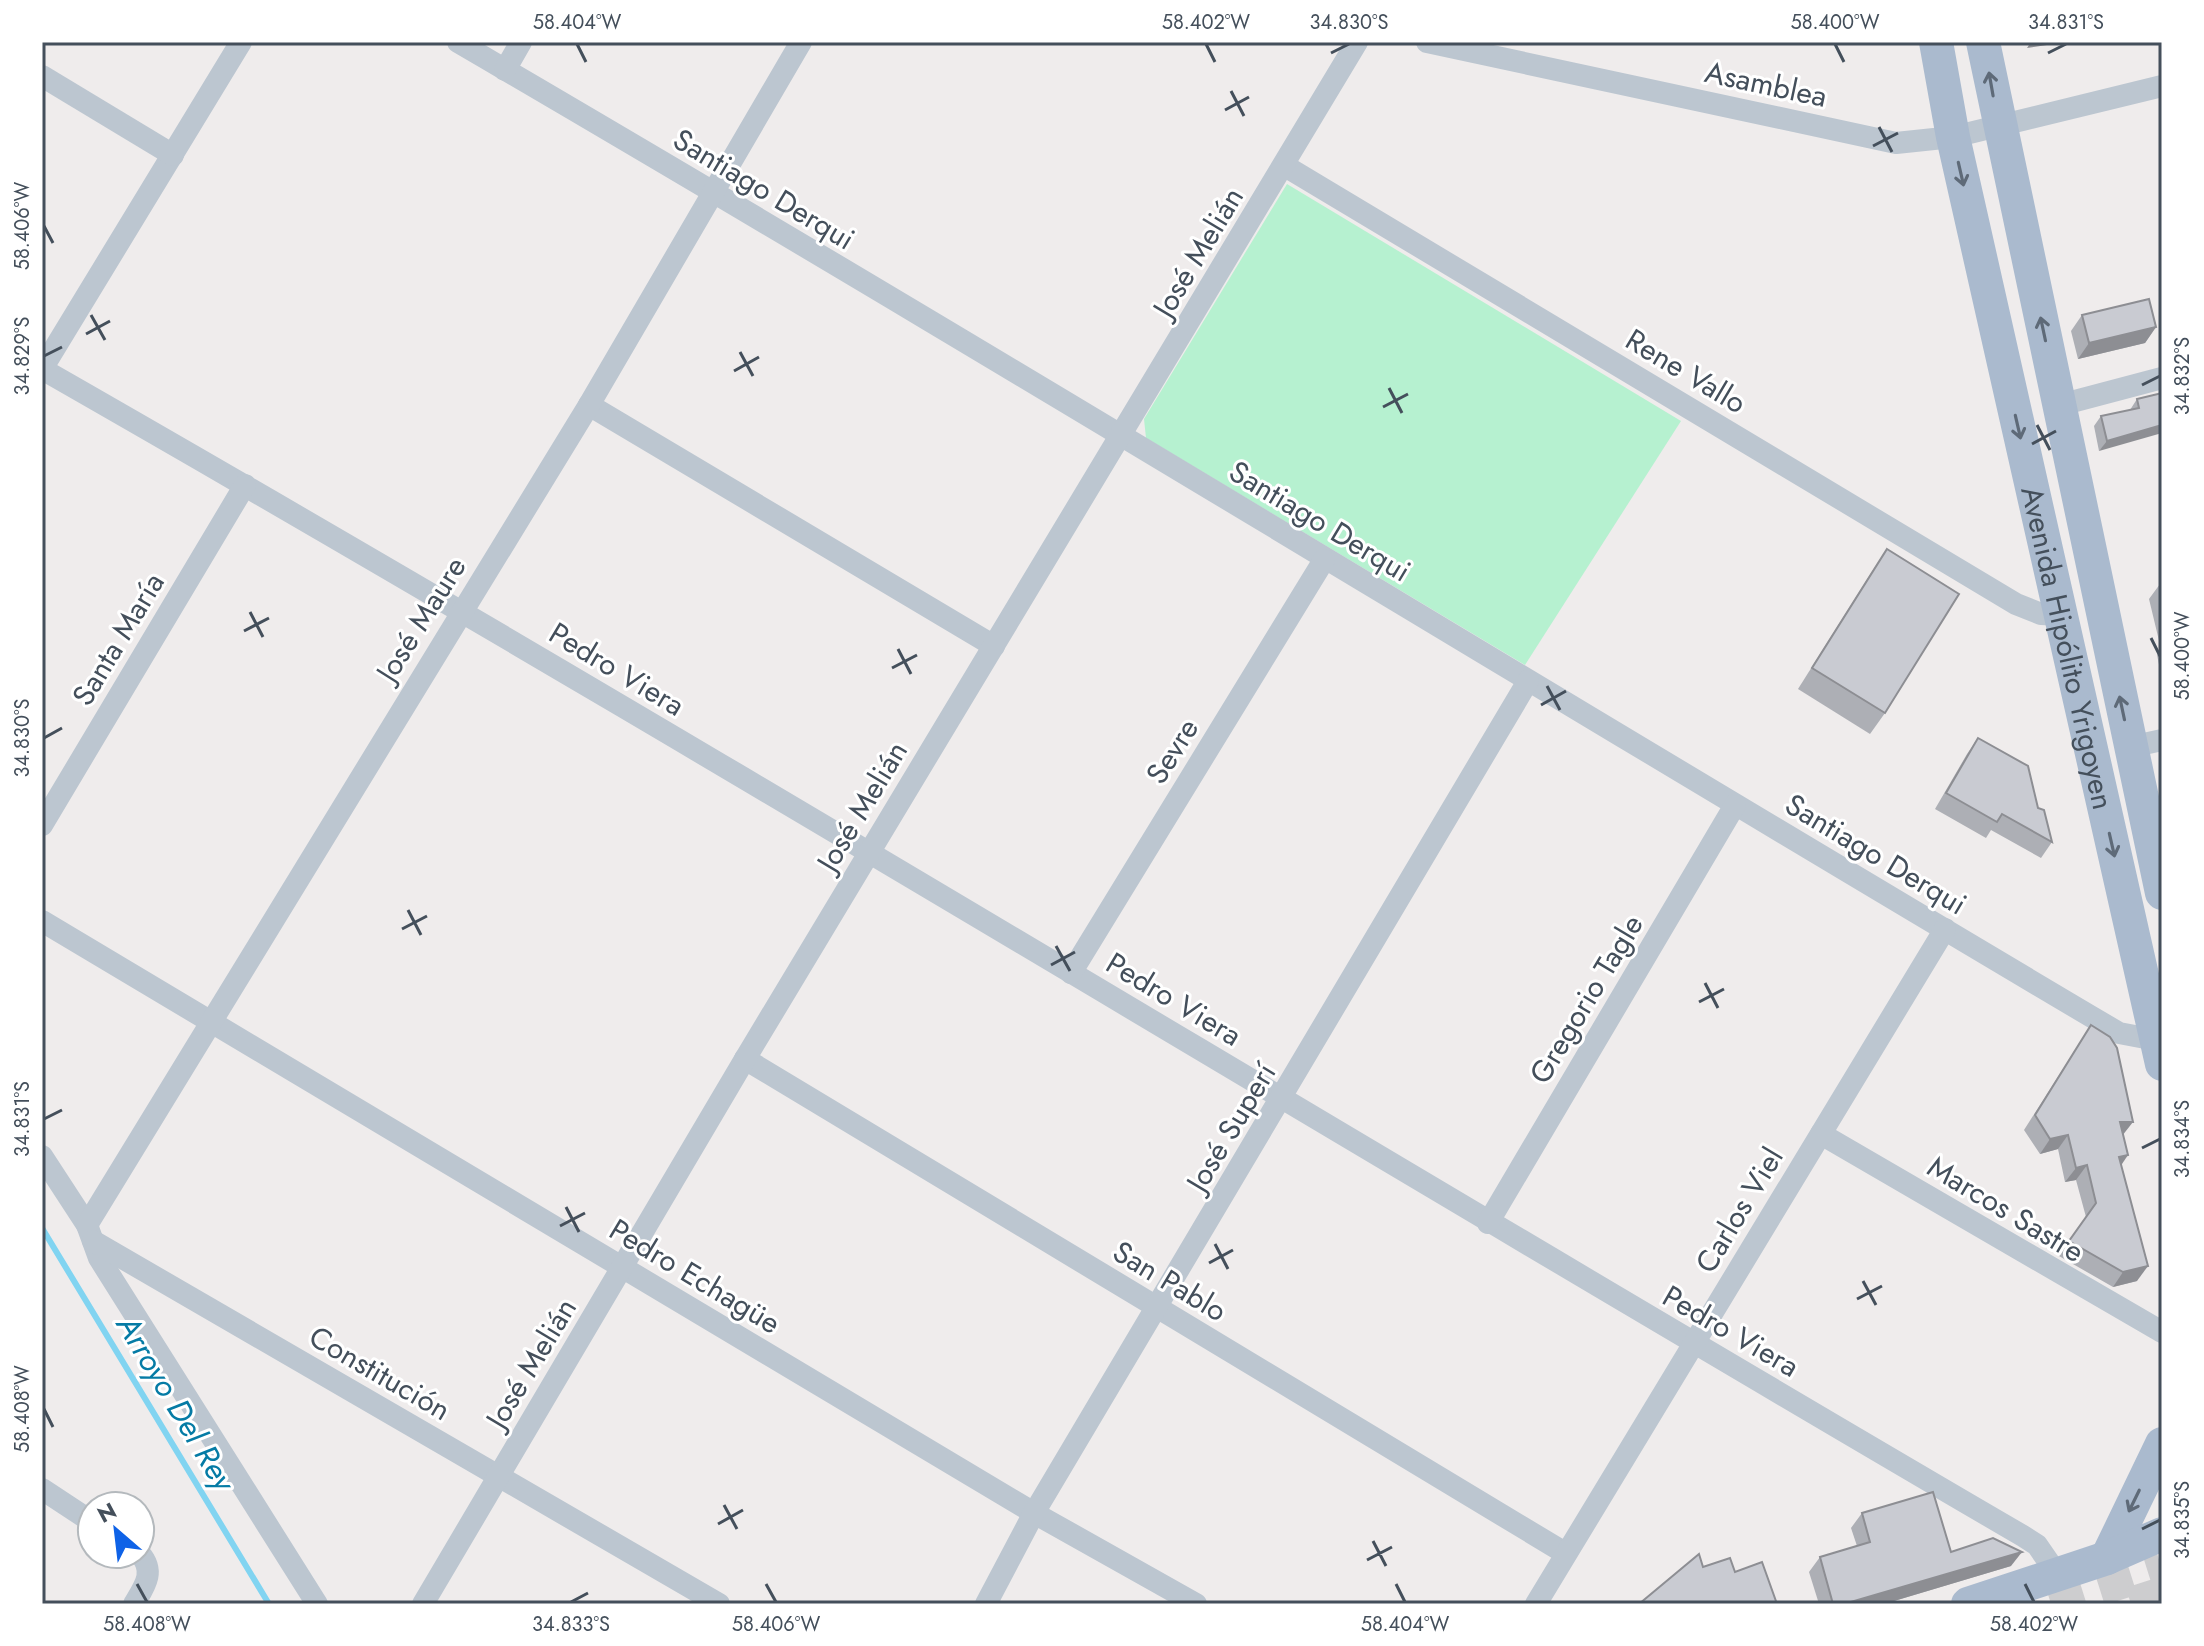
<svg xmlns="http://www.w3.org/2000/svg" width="2204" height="1646" viewBox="0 0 2204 1646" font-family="Jost,sans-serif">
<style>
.green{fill:#b6f1d0}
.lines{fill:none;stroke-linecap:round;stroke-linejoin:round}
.stream{stroke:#81d4f1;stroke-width:6}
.primary-tunnel{stroke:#cdcdcf;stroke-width:34;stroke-dasharray:34 17;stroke-linecap:butt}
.street{stroke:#bcc6d0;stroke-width:22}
.primary{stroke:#aabace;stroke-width:34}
.wall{fill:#adafb5}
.shaded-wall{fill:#8d8e93}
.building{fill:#c9cbd2;stroke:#8d8e93;stroke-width:2}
.oneway{stroke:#5e6a78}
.ticks{fill:none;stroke:#444f5b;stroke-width:3}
.labels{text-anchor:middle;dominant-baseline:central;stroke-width:6;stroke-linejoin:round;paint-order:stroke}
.street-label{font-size:30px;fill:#444f5b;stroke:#fff}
.water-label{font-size:32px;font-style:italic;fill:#057ba5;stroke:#fff}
.neatline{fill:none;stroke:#444f5b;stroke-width:3}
.ticks-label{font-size:20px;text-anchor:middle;fill:#444f5b}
</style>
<rect width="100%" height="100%" fill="#efecec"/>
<path class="green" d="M1287 184 1681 421 1525 665 1146 438 1144 419Z"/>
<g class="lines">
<path class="stream" d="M42 1228 269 1604"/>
<g class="primary-tunnel">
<path d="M2051 1604 2162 1569"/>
<path d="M2131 1604 2162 1594"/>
</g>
<g class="street">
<path d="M241 42 42 369C707 749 1361 1150 2023 1536L2037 1545 2057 1574"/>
<path d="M458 42C1015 367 1564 705 2119 1033L2156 1040"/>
<path d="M1427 42 1896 143 1953 137 2162 86"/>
<path d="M505 70 521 42"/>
<path d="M42 76 173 155"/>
<path d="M1285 166 2016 604 2041 614 2060 615"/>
<path d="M589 405 994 646"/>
<path d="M2060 405 2162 378"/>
<path d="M2130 747 2162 740"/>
<path d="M42 825 245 485"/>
<path d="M42 921 1034 1513 1196 1604"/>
<path d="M1071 973 1324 560"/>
<path d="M745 1059 1565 1553"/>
<path d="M1821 1134 2162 1332"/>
<path d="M42 1156 87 1225 99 1258 317 1604"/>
<path d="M1488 1223 1735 805"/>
<path d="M87 1225 589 405 801 42"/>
<path d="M93 1241 719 1604"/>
<path d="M42 1489 92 1522"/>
<path d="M134 1604C144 1587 156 1572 140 1554"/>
<path d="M423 1604 745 1059 1357 42"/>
<path d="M986 1604 1034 1513 1528 681"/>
<path d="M1536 1604 1945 929"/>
</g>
<g class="primary">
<path id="s1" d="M1936 42 1953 137 2162 1064"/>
<path d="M1983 42 2162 893"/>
<path d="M2107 1558 2162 1444"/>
<path d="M1968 1604 2107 1558 2162 1534"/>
</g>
</g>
<g class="wall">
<path d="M2082 315 2156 327 2145 343 2078 359 2071 331Z"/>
<path d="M2162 393 2099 451 2094 426 2101 416 2130 410 2137 399Z"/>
<path d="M1887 549 1885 713 1870 734 1798 689 1873 570Z"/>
<path d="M2162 583V679L2157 655 2161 649 2149 599 2160 584Z"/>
<path d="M1978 738 2038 808 2052 842 2041 858 1991 830 1986 838 1935 809 1967 754Z"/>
<path d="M2091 1025 2123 1135 2121 1165 2137 1281 2113 1287 2059 1256 2086 1217 2076 1180 2065 1182 2058 1149 2040 1154 2024 1130Z"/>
<path d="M1862 1513 1951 1552 2011 1566 1884 1604H1819L1809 1572 1820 1557 1857 1546 1851 1528Z"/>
</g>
<g class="shaded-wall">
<path d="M2031 42H2067L2027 48Z"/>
<path d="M2156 327 2145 343 2078 359 2089 343Z"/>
<path d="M2162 425V433L2099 451 2107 441Z"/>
<path d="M2120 1122H2133L2122 1136Z"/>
<path d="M2068 1135 2058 1149 2040 1154 2050 1139Z"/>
<path d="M2128 1155 2118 1170 2119 1157Z"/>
<path d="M2087 1165 2076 1180 2065 1182 2076 1168Z"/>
<path d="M2148 1266 2137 1281 2113 1287 2123 1272Z"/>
<path d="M2022 1552 2011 1566 1884 1604H1844Z"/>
</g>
<g class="building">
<path d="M2149 299 2156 327 2089 343 2082 315Z"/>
<path d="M2162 393V425L2107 441 2101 416 2139 408 2137 399Z"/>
<path d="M1887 549 1959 594 1885 713 1812 668Z"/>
<path d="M1978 738 2028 766 2038 808 2044 810 2052 842 2002 814 1997 822 1946 793Z"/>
<path d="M2091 1025 2110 1037 2117 1048 2133 1122H2120L2128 1155 2119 1157 2148 1266 2123 1272 2069 1241 2096 1203 2087 1165 2076 1168 2068 1135 2050 1139 2035 1115Z"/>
<path d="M1933 1492 1951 1552 1993 1538 2022 1552 1844 1604H1833L1820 1557 1870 1542 1862 1513Z"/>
<path d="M1699 1554 1703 1567 1730 1558 1735 1572 1762 1562 1777 1604H1639Z"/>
</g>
<defs><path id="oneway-shaft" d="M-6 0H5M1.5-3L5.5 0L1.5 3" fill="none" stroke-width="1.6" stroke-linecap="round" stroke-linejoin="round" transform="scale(2)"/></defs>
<g class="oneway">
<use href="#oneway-shaft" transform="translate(1991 84) rotate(-100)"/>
<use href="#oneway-shaft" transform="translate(1961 174) rotate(77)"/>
<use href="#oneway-shaft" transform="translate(2043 329) rotate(-102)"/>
<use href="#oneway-shaft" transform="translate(2018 427) rotate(77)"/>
<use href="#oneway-shaft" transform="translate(2122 708) rotate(-102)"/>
<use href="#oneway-shaft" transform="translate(2112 845) rotate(77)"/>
<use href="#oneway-shaft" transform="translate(2134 1501) rotate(116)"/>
</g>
<path class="ticks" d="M577 44 586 62M1206 44 1215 62M1835 44 1844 62M1331 53 1349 44M2048 53 2066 44M1231 91 1244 116M1225 110 1249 97M1879 127 1892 152M1873 146 1898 133M44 226 53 243M91 315 105 340M86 334 110 321M740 352 753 376M44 356 62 347M734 371 759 357M2142 385 2160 376M1389 388 1402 413M1383 407 1408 394M2037 425 2050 450M2032 444 2056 431M250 612 263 637M244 631 269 618M2151 638 2160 656M898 649 911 674M892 668 917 655M1547 686 1560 710M1541 705 1566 691M44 738 62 728M408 910 421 935M402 929 427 916M1056 946 1070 971M1051 965 1075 952M1705 983 1718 1008M1699 1002 1724 989M44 1119 62 1110M2142 1148 2160 1139M566 1207 579 1232M560 1226 585 1213M1215 1244 1228 1269M1209 1263 1233 1250M1863 1281 1876 1305M1857 1299 1882 1286M44 1409 53 1427M724 1505 737 1529M718 1524 743 1510M2142 1529 2160 1520M1373 1541 1386 1566M1367 1560 1392 1547M137 1584 147 1602M766 1584 776 1602M1396 1584 1405 1602M2025 1584 2034 1602M571 1602 588 1593"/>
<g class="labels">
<g class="street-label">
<text transform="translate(1766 84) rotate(12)">Asamblea</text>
<text transform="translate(764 189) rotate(31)">Santiago Derqui</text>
<text transform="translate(1198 252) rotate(-59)">José Melián</text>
<text transform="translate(1686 371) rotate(31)">Rene Vallo</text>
<text transform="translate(1320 521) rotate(31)">Santiago Derqui</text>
<text transform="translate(421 619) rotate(-58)">José Maure</text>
<text transform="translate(118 639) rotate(-59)">Santa María</text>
<text stroke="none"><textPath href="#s1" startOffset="620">Avenida Hipólito Yrigoyen</textPath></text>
<text transform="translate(617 669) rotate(31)">Pedro Viera</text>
<text transform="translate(1172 751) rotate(-58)">Sevre</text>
<text transform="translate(862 806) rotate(-59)">José Melián</text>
<text transform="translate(1876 854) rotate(31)">Santiago Derqui</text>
<text transform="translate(1174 999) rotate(31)">Pedro Viera</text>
<text transform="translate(1586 999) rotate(-59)">Gregorio Tagle</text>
<text transform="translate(1231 1127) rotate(-59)">José Superí</text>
<text transform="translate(2006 1209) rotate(31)">Marcos Sastre</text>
<text transform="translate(1739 1210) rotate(-59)">Carlos Viel</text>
<text transform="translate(695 1276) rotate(31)">Pedro Echagüe</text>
<text transform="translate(1170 1281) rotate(31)">San Pablo</text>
<text transform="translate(1731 1331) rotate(30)">Pedro Viera</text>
<text transform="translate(531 1363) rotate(-59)">José Melián</text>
<text transform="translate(380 1373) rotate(30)">Constitución</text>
</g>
<g class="water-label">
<text transform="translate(176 1403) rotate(59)">Arroyo Del Rey</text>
</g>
</g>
<rect width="2204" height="1646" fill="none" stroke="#ffffff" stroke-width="88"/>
<g transform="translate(116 1530) rotate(332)"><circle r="38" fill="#ffffff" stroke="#b4b9bd" stroke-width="2"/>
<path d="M0-6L14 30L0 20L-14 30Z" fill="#0e62e7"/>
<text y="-12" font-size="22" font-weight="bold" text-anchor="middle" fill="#444f5b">N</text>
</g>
<rect x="44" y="44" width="2116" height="1558" class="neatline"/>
<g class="ticks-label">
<text x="577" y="29">58.404°W</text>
<text x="1206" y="29">58.402°W</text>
<text x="1349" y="29">34.830°S</text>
<text x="1835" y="29">58.400°W</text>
<text x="2066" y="29">34.831°S</text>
<text transform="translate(22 226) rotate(-90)" y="7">58.406°W</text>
<text transform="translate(22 356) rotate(-90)" y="7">34.829°S</text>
<text transform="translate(2182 376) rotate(-90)" y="7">34.832°S</text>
<text transform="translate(2182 656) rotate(-90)" y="7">58.400°W</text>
<text transform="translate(22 738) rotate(-90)" y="7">34.830°S</text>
<text transform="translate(22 1119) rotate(-90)" y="7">34.831°S</text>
<text transform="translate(2182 1139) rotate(-90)" y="7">34.834°S</text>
<text transform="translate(22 1409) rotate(-90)" y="7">58.408°W</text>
<text transform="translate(2182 1520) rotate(-90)" y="7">34.835°S</text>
<text x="147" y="1631">58.408°W</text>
<text x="571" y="1631">34.833°S</text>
<text x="776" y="1631">58.406°W</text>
<text x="1405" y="1631">58.404°W</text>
<text x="2034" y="1631">58.402°W</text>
</g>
</svg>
